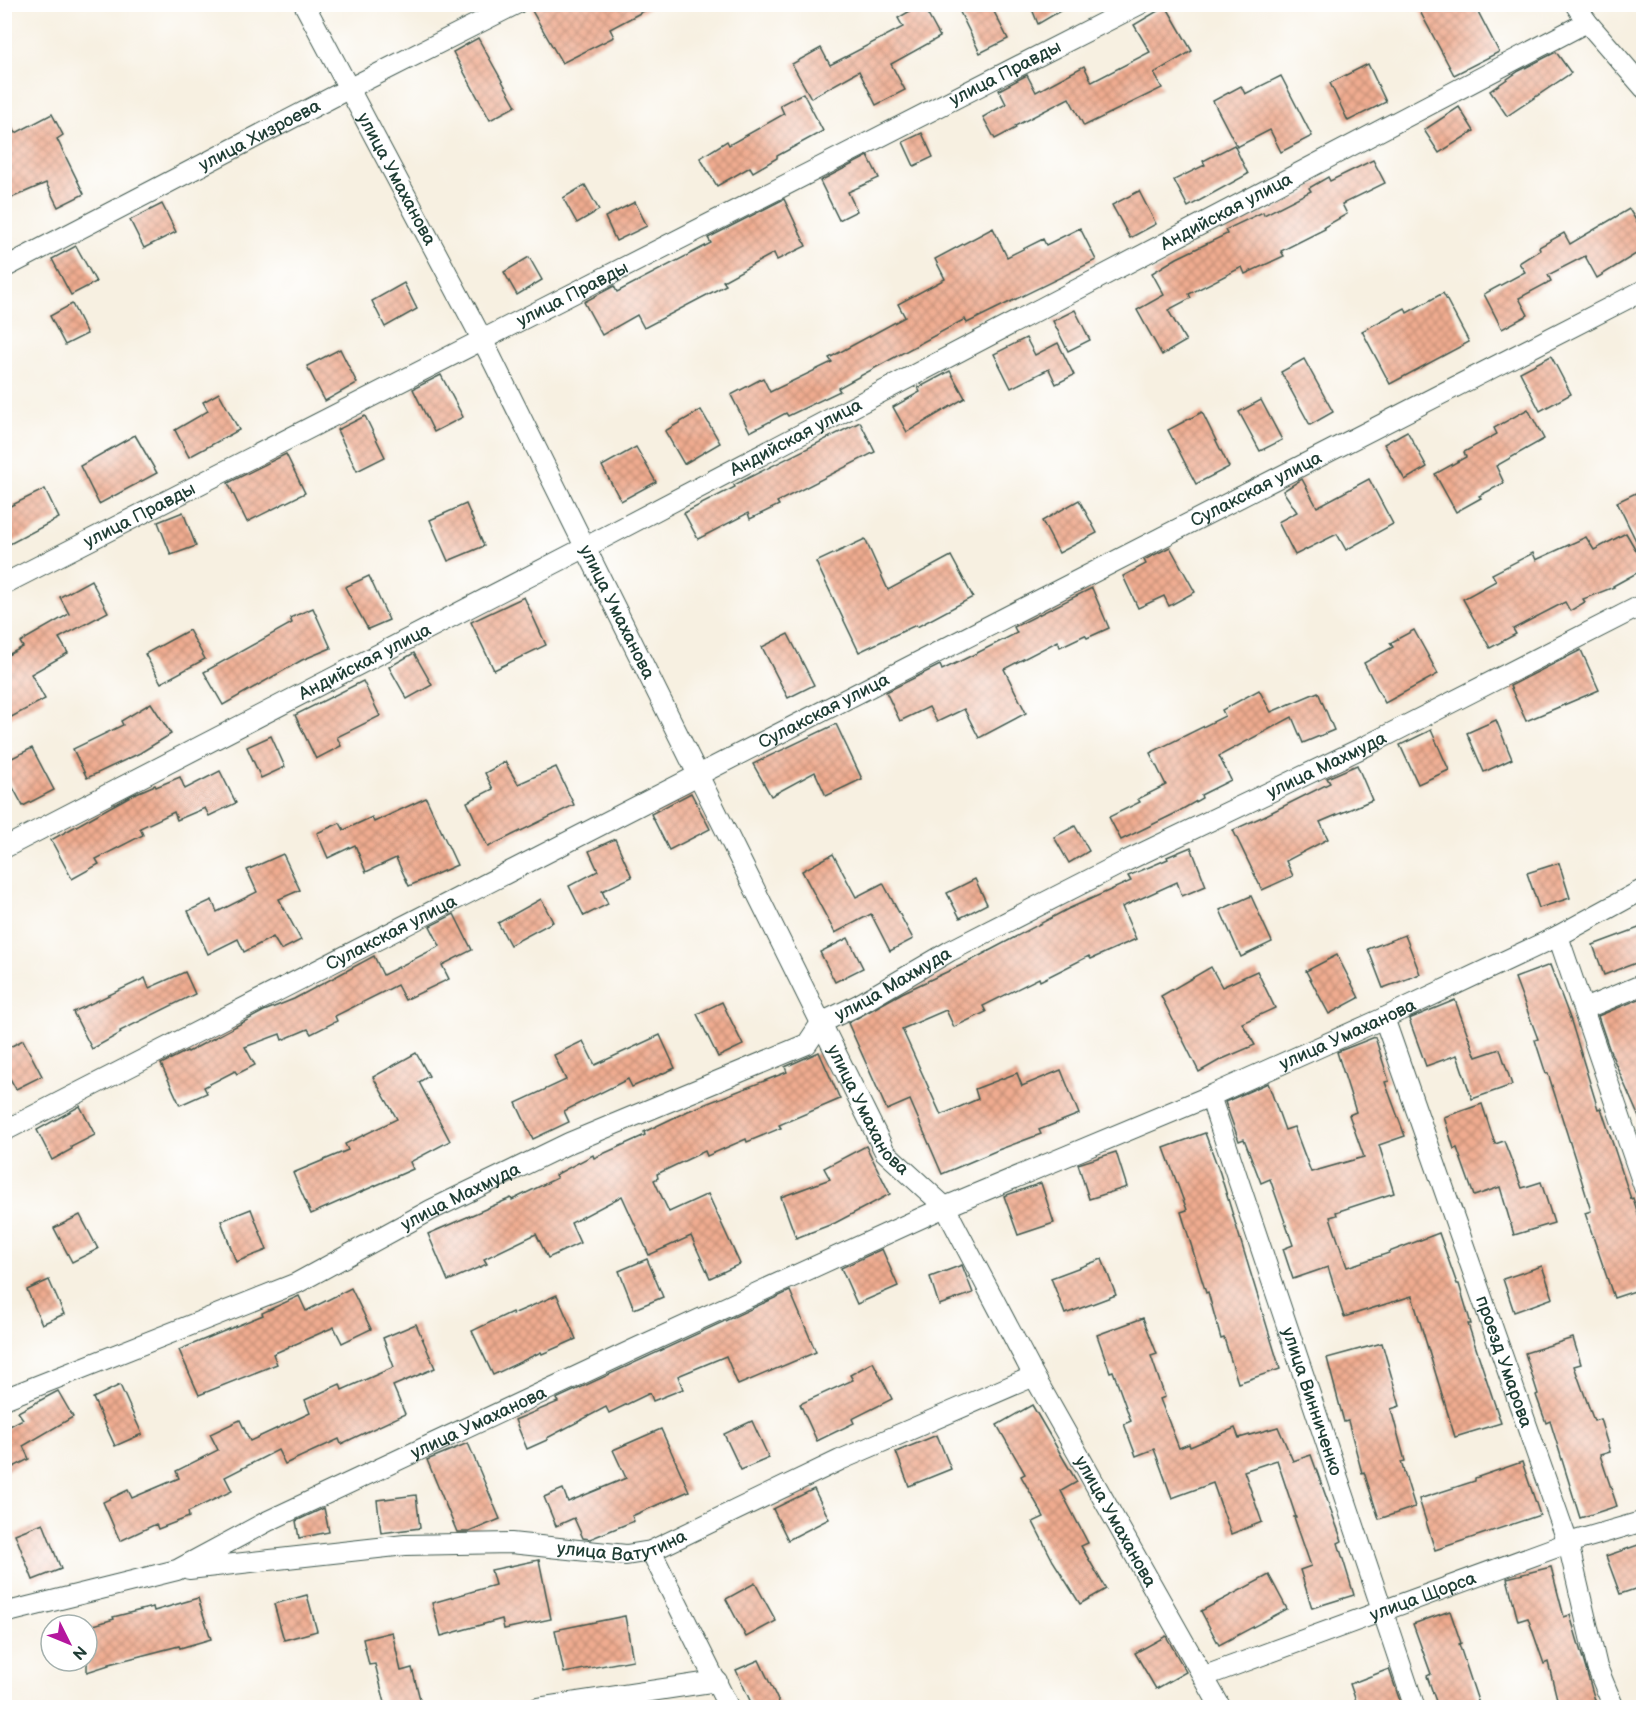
<svg xmlns="http://www.w3.org/2000/svg" width="1648" height="1712" viewBox="0 0 1648 1712" font-family="'Balsamiq Sans',sans-serif">
<style>
.building{fill:url(#building-cross-hatch)}
.lines{fill:none;stroke-linecap:round;stroke-linejoin:round}
.minor-casing{stroke:#3f584e;stroke-width:22}
.minor{stroke:#fff;stroke-width:20}
.labels{text-anchor:middle;dominant-baseline:central;stroke-width:4.5;stroke-linejoin:round;paint-order:stroke}
.street-label{font-size:18px;fill:#1f3d34;stroke:#fff}
</style>
<defs>
<pattern id="building-cross-hatch" width="8" height="8" patternUnits="userSpaceOnUse" patternTransform="scale(1.5)"><rect width="8" height="8" fill="#f0ac90"/><path d="M0 0l8 8M0 8l8-8" fill="none" stroke="#c28d76"/></pattern>
</defs>
<rect width="100%" height="100%" fill="#fff"/>
<filter id="ink" filterUnits="userSpaceOnUse"><feTurbulence type="fractalNoise" baseFrequency=".0167" numOctaves="2"/><feDisplacementMap in="SourceGraphic" scale="12" xChannelSelector="R" yChannelSelector="G"/><feConvolveMatrix kernelMatrix="1 2 1 2 8 2 1 2 1" color-interpolation-filters="sRGB"/></filter>
<filter id="wash" filterUnits="userSpaceOnUse"><feTurbulence type="fractalNoise" baseFrequency=".008" numOctaves="4" result="noise"/><feDisplacementMap in="SourceGraphic" scale="24" xChannelSelector="R" yChannelSelector="G"/><feGaussianBlur stdDeviation="1.35" result="paint"/><feColorMatrix in="noise" values="0 0 0 0 0 0 0 0 0 0 0 0 0 0 0 0 0 1.4 0 .05"/><feComposite in="paint" operator="in"/></filter>
<g filter="url(#wash)">
<rect width="100%" height="100%" fill="#f7f0e1"/>
<g id="blocks">
<g class="building">
<path d="M542 4H657L610 29 614 37 562 63 531 9Z"/>
<path d="M922 4 940 37 891 64 905 90 876 105 859 71 811 98 792 64 821 48 830 65 903 27 898 18Z"/>
<path d="M956 4H990L1008 39 980 53Z"/>
<path d="M1030 4H1072L1038 24Z"/>
<path d="M1416 4H1474L1499 52 1454 75Z"/>
<path d="M1166 6 1192 51 1154 73 1162 88 1084 126 1069 98 1015 126 1016 128 995 139 983 117 1006 104 999 90 1027 75 1036 92 1084 66 1092 82 1150 52 1134 25Z"/>
<path d="M478 38 516 106 490 120 453 52Z"/>
<path d="M1556 52 1571 73 1507 116 1490 91 1519 71Z"/>
<path d="M1368 64 1386 102 1348 121 1330 83Z"/>
<path d="M1281 76 1312 136 1281 152 1270 130 1237 147 1213 101 1241 86 1245 94Z"/>
<path d="M803 93 823 131 777 156V158L753 172 750 167 717 186 700 158 727 141 729 145 784 114 780 105Z"/>
<path d="M4 107 16 133 52 114 63 135 57 139 84 194 58 207 46 183 4 201Z"/>
<path d="M1459 107 1474 131 1439 153 1424 130Z"/>
<path d="M922 133 933 157 914 166 903 142Z"/>
<path d="M1234 145 1248 174 1188 207 1174 180 1205 165 1203 161Z"/>
<path d="M868 156 879 178 848 192 857 211 839 220 820 181Z"/>
<path d="M1373 160 1385 183 1342 204 1347 214 1324 227 1325 229 1281 251 1284 256 1245 274 1242 267 1189 294 1191 298 1168 310 1186 341 1162 355 1137 310 1164 295 1152 273 1177 258 1227 234 1225 230 1263 212 1264 215 1311 191 1309 188 1328 177 1330 181Z"/>
<path d="M585 185 599 210 577 223 563 198Z"/>
<path d="M1139 191 1156 224 1130 238 1112 205Z"/>
<path d="M784 199 806 246 777 260 774 253 723 281 726 285 644 328 637 315 602 335 584 302 614 286 617 292 711 243 708 238Z"/>
<path d="M635 202 647 226 616 241 605 217Z"/>
<path d="M162 204 176 232 144 248 130 220Z"/>
<path d="M1629 209 1644 233V249L1597 278 1585 256 1548 275 1551 281 1519 298 1528 315 1502 329 1484 294 1525 272 1519 263 1540 250 1539 247 1564 233 1570 244Z"/>
<path d="M993 228 1007 257 1043 239 1046 245 1080 228 1096 260 967 323 965 319 838 388 840 391 788 416 786 413 750 432 731 395 763 378 770 392 832 362 829 358 905 317 898 304 945 279 935 259Z"/>
<path d="M76 246 96 282 71 295 52 259Z"/>
<path d="M529 257 542 280 517 295 504 272Z"/>
<path d="M404 283 417 309 385 327 372 301Z"/>
<path d="M1443 293 1469 342 1390 384 1362 331 1405 308 1407 313Z"/>
<path d="M72 304 87 334 65 345 50 316Z"/>
<path d="M1075 310 1090 340 1068 351 1053 321Z"/>
<path d="M1026 338 1035 355 1058 343 1074 375 1056 384 1049 369 1011 388 994 354Z"/>
<path d="M340 349 357 383 325 401 307 366Z"/>
<path d="M1551 356 1571 394 1540 411 1520 372Z"/>
<path d="M1304 359 1333 412 1310 425 1281 372Z"/>
<path d="M950 371 965 398 907 432 893 407 920 392 918 388Z"/>
<path d="M441 375 463 417 434 432 413 389Z"/>
<path d="M219 393 239 430 189 457 175 430 208 411 203 402Z"/>
<path d="M1261 400 1282 440 1260 451 1239 412Z"/>
<path d="M1528 409 1544 439 1496 466 1504 483 1479 496 1481 498 1456 512 1435 474 1466 457 1464 452 1497 434 1494 428Z"/>
<path d="M701 410 720 443 684 464 665 431Z"/>
<path d="M1202 412 1229 467 1196 484 1168 430Z"/>
<path d="M365 416 385 457 357 471 337 430Z"/>
<path d="M860 422 875 452 777 502 779 505 750 519 748 513 698 539 684 513 735 487 734 485Z"/>
<path d="M1407 431 1427 467 1405 480 1384 444Z"/>
<path d="M135 435 157 473 99 504 80 466Z"/>
<path d="M636 447 656 482 621 501 602 466Z"/>
<path d="M286 454 305 493 247 522 228 483Z"/>
<path d="M1302 479 1317 507 1369 479 1393 524 1346 550 1337 534 1295 555 1278 522 1297 512 1283 491Z"/>
<path d="M45 489 59 518 4 547V509Z"/>
<path d="M1644 489V557L1617 502Z"/>
<path d="M1079 500 1097 533 1059 553 1042 521Z"/>
<path d="M466 504 484 546 448 561 430 520Z"/>
<path d="M183 512 196 546 171 555 158 522Z"/>
<path d="M1626 533 1644 564V569L1613 586 1614 587 1583 599 1585 602 1570 611 1565 602 1513 629 1516 634 1490 648 1463 599 1496 581 1492 574 1533 553 1536 560 1586 537 1594 550Z"/>
<path d="M865 539 888 590 951 556 973 597 917 627 916 625 859 652 816 562Z"/>
<path d="M1170 547 1195 592 1169 606 1164 596 1138 608 1123 576 1146 564 1144 560Z"/>
<path d="M369 576 389 620 368 629 345 587Z"/>
<path d="M91 580 108 612 59 638 68 653 31 674 45 699 4 721V657L23 647 20 642 69 614 60 597Z"/>
<path d="M1092 588 1109 628 1087 638 1085 635 1060 647 1058 641 1004 669 1026 713 979 738 964 709 937 722 929 707 900 721 886 692 940 665 942 670 979 652 1017 633 1014 627Z"/>
<path d="M524 597 546 645 494 670 471 622Z"/>
<path d="M313 608 331 648 302 660 223 705 204 672 292 623 290 618Z"/>
<path d="M189 630 205 659 161 683 145 654Z"/>
<path d="M1414 630 1438 674 1385 703 1364 663 1393 647 1390 643Z"/>
<path d="M788 634 814 685 788 698 762 647Z"/>
<path d="M1581 650 1599 690 1526 721 1510 686Z"/>
<path d="M414 653 432 685 407 699 389 667Z"/>
<path d="M363 681 380 716 337 737 341 746 316 759 295 715Z"/>
<path d="M1259 690 1271 712 1318 692 1334 730 1303 743 1292 717 1219 756 1231 780 1201 795 1202 798 1174 814 1121 840 1109 817 1140 802 1138 799 1166 785 1150 753 1225 716 1222 710Z"/>
<path d="M151 703 171 734 140 753 87 778 73 749 123 725 121 721Z"/>
<path d="M1496 720 1512 759 1484 772 1467 733Z"/>
<path d="M836 724 862 779 826 796 815 772 771 796 753 764Z"/>
<path d="M1431 730 1449 770 1418 784 1400 745Z"/>
<path d="M271 736 285 767 261 778 247 747Z"/>
<path d="M32 748 54 790 23 806 4 771V762Z"/>
<path d="M505 762 518 784 556 767 574 805 488 847 467 802 493 789 485 773Z"/>
<path d="M1357 765 1372 800 1320 822 1328 839 1286 861 1293 876 1262 890 1233 830 1264 816 1330 783 1327 778Z"/>
<path d="M220 771 236 803 209 816 205 808 177 820 174 812 140 828 143 835 96 859 99 864 72 879 51 840 132 795 155 785 156 787 180 777 185 789Z"/>
<path d="M691 793 710 829 669 850 651 814Z"/>
<path d="M426 798 457 865 409 886 396 858 366 872 355 845 328 858 317 833 340 823 344 830 372 817 374 822Z"/>
<path d="M1075 826 1089 851 1069 863 1054 837Z"/>
<path d="M615 839 632 877 602 891 608 904 584 916 569 886 598 871 589 851Z"/>
<path d="M1191 847 1206 886 1182 896 1177 882 1122 907 1136 939 1091 959 1089 956 1040 981 1039 978 983 1006 986 1012 954 1027 946 1010 902 1029 941 1115 978 1099 975 1089 1017 1073 1022 1086 1061 1070 1079 1114 1039 1130 1041 1134 998 1150 942 1174 910 1100 887 1110 848 1023 902 993 968 962 1068 909 1131 881 1128 876 1168 859 1167 857Z"/>
<path d="M283 854 300 890 279 899 301 940 281 950 273 937 244 952 238 939 208 954 188 911 212 900 217 912 257 892 247 870Z"/>
<path d="M833 854 856 897 883 883 913 939 890 951 871 914 835 933 802 871Z"/>
<path d="M1559 863 1570 898 1539 908 1527 873Z"/>
<path d="M975 879 987 904 960 918 947 893Z"/>
<path d="M1251 896 1272 942 1241 957 1220 910Z"/>
<path d="M541 899 553 922 510 945 498 923Z"/>
<path d="M454 914 472 950 442 965 449 979 405 1000 397 985 335 1016 337 1021 311 1034 308 1029 282 1040 280 1034 245 1047 255 1065 237 1074 235 1071 204 1087 207 1093 180 1105 161 1064 187 1051 188 1052 264 1011 294 999 374 956 383 975 440 946 430 926Z"/>
<path d="M1644 926V960L1604 975 1593 945Z"/>
<path d="M1405 935 1420 974 1383 988 1368 949Z"/>
<path d="M848 938 863 968 835 982 820 952Z"/>
<path d="M1337 955 1359 998 1329 1014 1306 971Z"/>
<path d="M1550 965 1571 1021 1598 1109 1601 1108 1631 1199 1633 1198 1644 1232V1288L1614 1298 1585 1213 1591 1211 1576 1162 1548 1073 1546 1074 1535 1040 1538 1039 1515 978Z"/>
<path d="M1211 967 1222 987 1257 971 1275 1008 1242 1023 1255 1045 1220 1060 1199 1072 1161 996Z"/>
<path d="M185 972 195 994 120 1031 121 1033 92 1049 73 1012 145 978 149 988Z"/>
<path d="M1644 997V1129L1610 1051 1598 1016Z"/>
<path d="M1455 1000 1476 1057 1500 1049 1512 1085 1472 1099 1457 1055 1426 1066 1409 1019Z"/>
<path d="M722 1002 743 1045 718 1057 697 1014Z"/>
<path d="M660 1035 675 1068 632 1087 628 1079 564 1111 569 1122 533 1139 516 1103 566 1080 554 1055 583 1041 595 1065Z"/>
<path d="M1375 1037 1389 1081 1385 1082 1405 1136 1379 1145 1394 1193 1336 1212 1337 1215 1330 1217 1347 1267 1389 1253V1252L1439 1233 1457 1284H1459L1471 1324H1468L1501 1423 1455 1437 1412 1296 1344 1317 1328 1267 1293 1279 1283 1249 1293 1245 1270 1179 1261 1183 1244 1139 1239 1141 1225 1102 1268 1083 1285 1130 1294 1127 1311 1172 1364 1157 1349 1115 1356 1112 1337 1052Z"/>
<path d="M23 1040 42 1076 16 1089 4 1068V1050Z"/>
<path d="M819 1052 840 1099 779 1125 781 1128 747 1142 746 1139 707 1156 705 1151 657 1174 658 1178 654 1180 669 1212 708 1194 740 1264 710 1278 691 1236 649 1255 622 1196 571 1223 580 1243 548 1258 536 1234 484 1259 487 1264 448 1281 428 1234 511 1198 512 1200 557 1178 555 1175 593 1155 594 1158 645 1135 644 1132 688 1111 787 1072 785 1067Z"/>
<path d="M416 1053 429 1076 419 1082 450 1141 410 1162 413 1169 311 1214 293 1173 348 1150 345 1144 397 1119 373 1077Z"/>
<path d="M1482 1104 1495 1144 1504 1141 1522 1188 1541 1182 1554 1223 1514 1235 1500 1187 1474 1196 1457 1148 1454 1149 1444 1117Z"/>
<path d="M80 1106 95 1135 71 1147 72 1149 52 1160 37 1130Z"/>
<path d="M1205 1133 1220 1173 1280 1369 1238 1383 1224 1338 1221 1339 1208 1292 1206 1293 1181 1212 1187 1210 1164 1148Z"/>
<path d="M866 1146 890 1194 835 1223 796 1238 781 1197 830 1179 824 1168Z"/>
<path d="M1116 1152 1127 1187 1089 1199 1078 1164Z"/>
<path d="M1041 1183 1054 1223 1018 1235 1004 1196Z"/>
<path d="M251 1209 267 1250 236 1262 221 1221Z"/>
<path d="M80 1215 98 1249 72 1262 54 1228Z"/>
<path d="M882 1249 898 1286 857 1304 841 1268Z"/>
<path d="M647 1259 663 1297 634 1309 619 1271Z"/>
<path d="M1102 1259 1116 1295 1065 1314 1051 1278Z"/>
<path d="M962 1265 973 1293 939 1305 930 1277Z"/>
<path d="M1542 1266 1553 1298 1514 1312 1503 1279Z"/>
<path d="M49 1280 64 1314 42 1324 27 1290Z"/>
<path d="M351 1288 371 1329 342 1343 334 1327 273 1354 277 1364 199 1395 179 1350 263 1315 262 1313 299 1296 306 1311Z"/>
<path d="M790 1291 816 1352 738 1385 726 1356 678 1376 683 1389 653 1401 650 1393 609 1413 606 1407 547 1438V1440L527 1449 515 1420 558 1402 556 1399Z"/>
<path d="M557 1295 576 1339 542 1354 541 1352 493 1375 472 1331 512 1312 513 1314Z"/>
<path d="M1143 1318 1157 1354 1151 1356 1165 1397 1160 1399 1179 1448 1189 1444 1190 1447 1235 1428 1239 1438 1278 1427 1293 1461 1311 1455 1342 1541 1338 1543 1354 1595 1312 1608 1300 1570 1311 1566 1294 1517H1296L1277 1460 1244 1471 1262 1522 1231 1534 1213 1483 1172 1498 1154 1449 1136 1456 1124 1424 1131 1421 1113 1371 1110 1372 1097 1335Z"/>
<path d="M416 1324 435 1368 393 1386 405 1414 341 1444 339 1439 285 1464 278 1450 225 1477 232 1491 188 1512 189 1517 158 1529 156 1524 120 1541 103 1502 128 1490 132 1498 179 1478 176 1471 218 1450 210 1434 240 1420 250 1441 310 1413 305 1400 340 1384 342 1390 394 1367 383 1338Z"/>
<path d="M1573 1338 1581 1364 1574 1366 1594 1421 1600 1419 1610 1452 1600 1455 1617 1506 1580 1518 1550 1421 1546 1423 1536 1395 1538 1394 1525 1353Z"/>
<path d="M1382 1343 1400 1406 1391 1409 1405 1461 1401 1462 1415 1507 1379 1519 1364 1472 1362 1473 1348 1421 1344 1422 1327 1358Z"/>
<path d="M873 1362 892 1399 852 1419 854 1423 817 1441 800 1404 853 1380 850 1375Z"/>
<path d="M120 1385 142 1434 115 1446 93 1398Z"/>
<path d="M58 1391 73 1417 23 1446 29 1459 4 1472V1429L23 1419 18 1412Z"/>
<path d="M1032 1405 1077 1482 1061 1491 1088 1543 1081 1546 1106 1589 1080 1604 1053 1561 1033 1522 1044 1517 1021 1476 1025 1474 997 1425Z"/>
<path d="M752 1421 769 1458 741 1470 724 1434Z"/>
<path d="M661 1429 689 1491 632 1516 634 1521 590 1539 583 1538 574 1518 556 1526 544 1497 563 1489 568 1502 626 1478 613 1450Z"/>
<path d="M937 1435 951 1469 909 1486 896 1452Z"/>
<path d="M468 1443 500 1519 469 1532H457L427 1460Z"/>
<path d="M1522 1462 1540 1515 1435 1550 1419 1499 1475 1481V1478Z"/>
<path d="M814 1489 829 1519 788 1540 773 1509Z"/>
<path d="M416 1495 420 1528 381 1533 377 1500Z"/>
<path d="M324 1508 329 1532 299 1538 296 1521Z"/>
<path d="M43 1523 61 1569 33 1580 15 1534Z"/>
<path d="M1644 1543V1586L1620 1594 1606 1556Z"/>
<path d="M539 1560 551 1619 504 1629 502 1619 441 1636 432 1603 495 1585 491 1570Z"/>
<path d="M1551 1567 1564 1617 1570 1615 1597 1707H1559L1548 1662 1544 1664 1528 1618 1518 1621 1507 1578Z"/>
<path d="M1269 1575 1287 1609 1219 1645 1201 1611Z"/>
<path d="M755 1583 776 1621 746 1637 726 1599Z"/>
<path d="M307 1595 317 1631 284 1640 274 1604Z"/>
<path d="M198 1598 211 1639 180 1648 179 1646 109 1664V1665L87 1672V1627L114 1619 113 1617 153 1607 154 1611Z"/>
<path d="M1450 1611 1461 1643 1459 1644 1480 1707H1438L1427 1676 1431 1674 1413 1624Z"/>
<path d="M625 1616 633 1660 564 1673 555 1630Z"/>
<path d="M392 1632 401 1671 412 1668 422 1707H386L375 1664 369 1665 363 1639Z"/>
<path d="M1166 1636 1186 1672 1156 1689 1135 1653Z"/>
<path d="M759 1660 781 1707H753L736 1670Z"/>
<path d="M1389 1669 1402 1707H1358L1350 1684Z"/>
</g>
</g>
</g>
<g filter="url(#ink)">
<use href="#blocks" fill-opacity="0" stroke="#3f584e" stroke-width="1.5"/>
<g class="lines">
<defs>
<g id="minor">
<path id="s1" d="M304 4 482 339 885 1152 945 1207 1034 1376 1221 1708"/>
<path d="M1575 4 1587 22 1644 88"/>
<path id="s2" d="M4 268 348 89 516 4"/>
<path id="s3" d="M4 584 1140 4"/>
<path id="s4" d="M4 848 586 547 1587 22"/>
<path d="M1558 936 1644 1187"/>
<path d="M1584 1009 1644 984"/>
<path id="s5" d="M1384 1018 1568 1543 1597 1667 1614 1708"/>
<path id="s6" d="M1210 1096 1415 1708"/>
<path id="s7" d="M4 1131 1644 290"/>
<path id="s8" d="M4 1399 297 1283 431 1210 569 1143 807 1044 821 1023 858 1005 950 951 1126 861 1368 745 1644 604"/>
<path d="M651 1551 729 1708"/>
<path id="s9" d="M189 1569 405 1545 511 1543 626 1555 651 1551 840 1460 1034 1376"/>
<path id="s10" d="M4 1613 177 1570 268 1521 639 1347 945 1207 1210 1096 1384 1018 1558 936 1644 889"/>
<path id="s11" d="M1205 1676 1568 1543 1644 1521"/>
<path d="M538 1708 717 1681"/>
</g>
</defs>
<use href="#minor" class="minor-casing"/>
<use href="#minor" class="minor"/>
</g>
</g>
<g class="labels">
<g class="street-label">
<text stroke="none"><textPath href="#s3" startOffset="1124">улица Правды</textPath></text>
<text stroke="none"><textPath href="#s2" startOffset="288">улица Хизроева</textPath></text>
<text stroke="none"><textPath href="#s1" startOffset="198">улица Умаханова</textPath></text>
<text stroke="none"><textPath href="#s4" startOffset="1378">Андийская улица</textPath></text>
<text stroke="none"><textPath href="#s3" startOffset="638">улица Правды</textPath></text>
<text stroke="none"><textPath href="#s4" startOffset="892">Андийская улица</textPath></text>
<text stroke="none"><textPath href="#s7" startOffset="1407">Сулакская улица</textPath></text>
<text stroke="none"><textPath href="#s3" startOffset="152">улица Правды</textPath></text>
<text stroke="none"><textPath href="#s1" startOffset="684">улица Умаханова</textPath></text>
<text stroke="none"><textPath href="#s4" startOffset="406">Андийская улица</textPath></text>
<text stroke="none"><textPath href="#s7" startOffset="921">Сулакская улица</textPath></text>
<text stroke="none"><textPath href="#s8" startOffset="1472">улица Махмуда</textPath></text>
<text stroke="none"><textPath href="#s7" startOffset="435">Сулакская улица</textPath></text>
<text stroke="none"><textPath href="#s8" startOffset="986">улица Махмуда</textPath></text>
<text stroke="none"><textPath href="#s10" startOffset="1466">улица Умаханова</textPath></text>
<text stroke="none"><textPath href="#s1" startOffset="1242">улица Умаханова</textPath></text>
<text stroke="none"><textPath href="#s8" startOffset="500">улица Махмуда</textPath></text>
<text stroke="none"><textPath href="#s5" startOffset="364">проезд Умарова</textPath></text>
<text stroke="none"><textPath href="#s6" startOffset="322">улица Винниченко</textPath></text>
<text stroke="none"><textPath href="#s10" startOffset="514">улица Умаханова</textPath></text>
<text stroke="none"><textPath href="#s1" startOffset="1726">улица Умаханова</textPath></text>
<text stroke="none"><textPath href="#s9" startOffset="436">улица Ватутина</textPath></text>
<text stroke="none"><textPath href="#s11" startOffset="232">улица Щорса</textPath></text>
</g>
</g>
<rect width="1648" height="1712" fill="none" stroke="#fff" stroke-width="24"/>
<g transform="translate(69 1643) rotate(133)"><circle r="28" fill="#ffffff" stroke="#a5b1ae" stroke-width="1.5"/>
<path d="M0-4.5L10 22L0 15L-10 22Z" fill="#b5179e"/>
<text y="-9" font-size="16" font-weight="bold" text-anchor="middle" fill="#1f3d34">N</text>
</g>
</svg>
